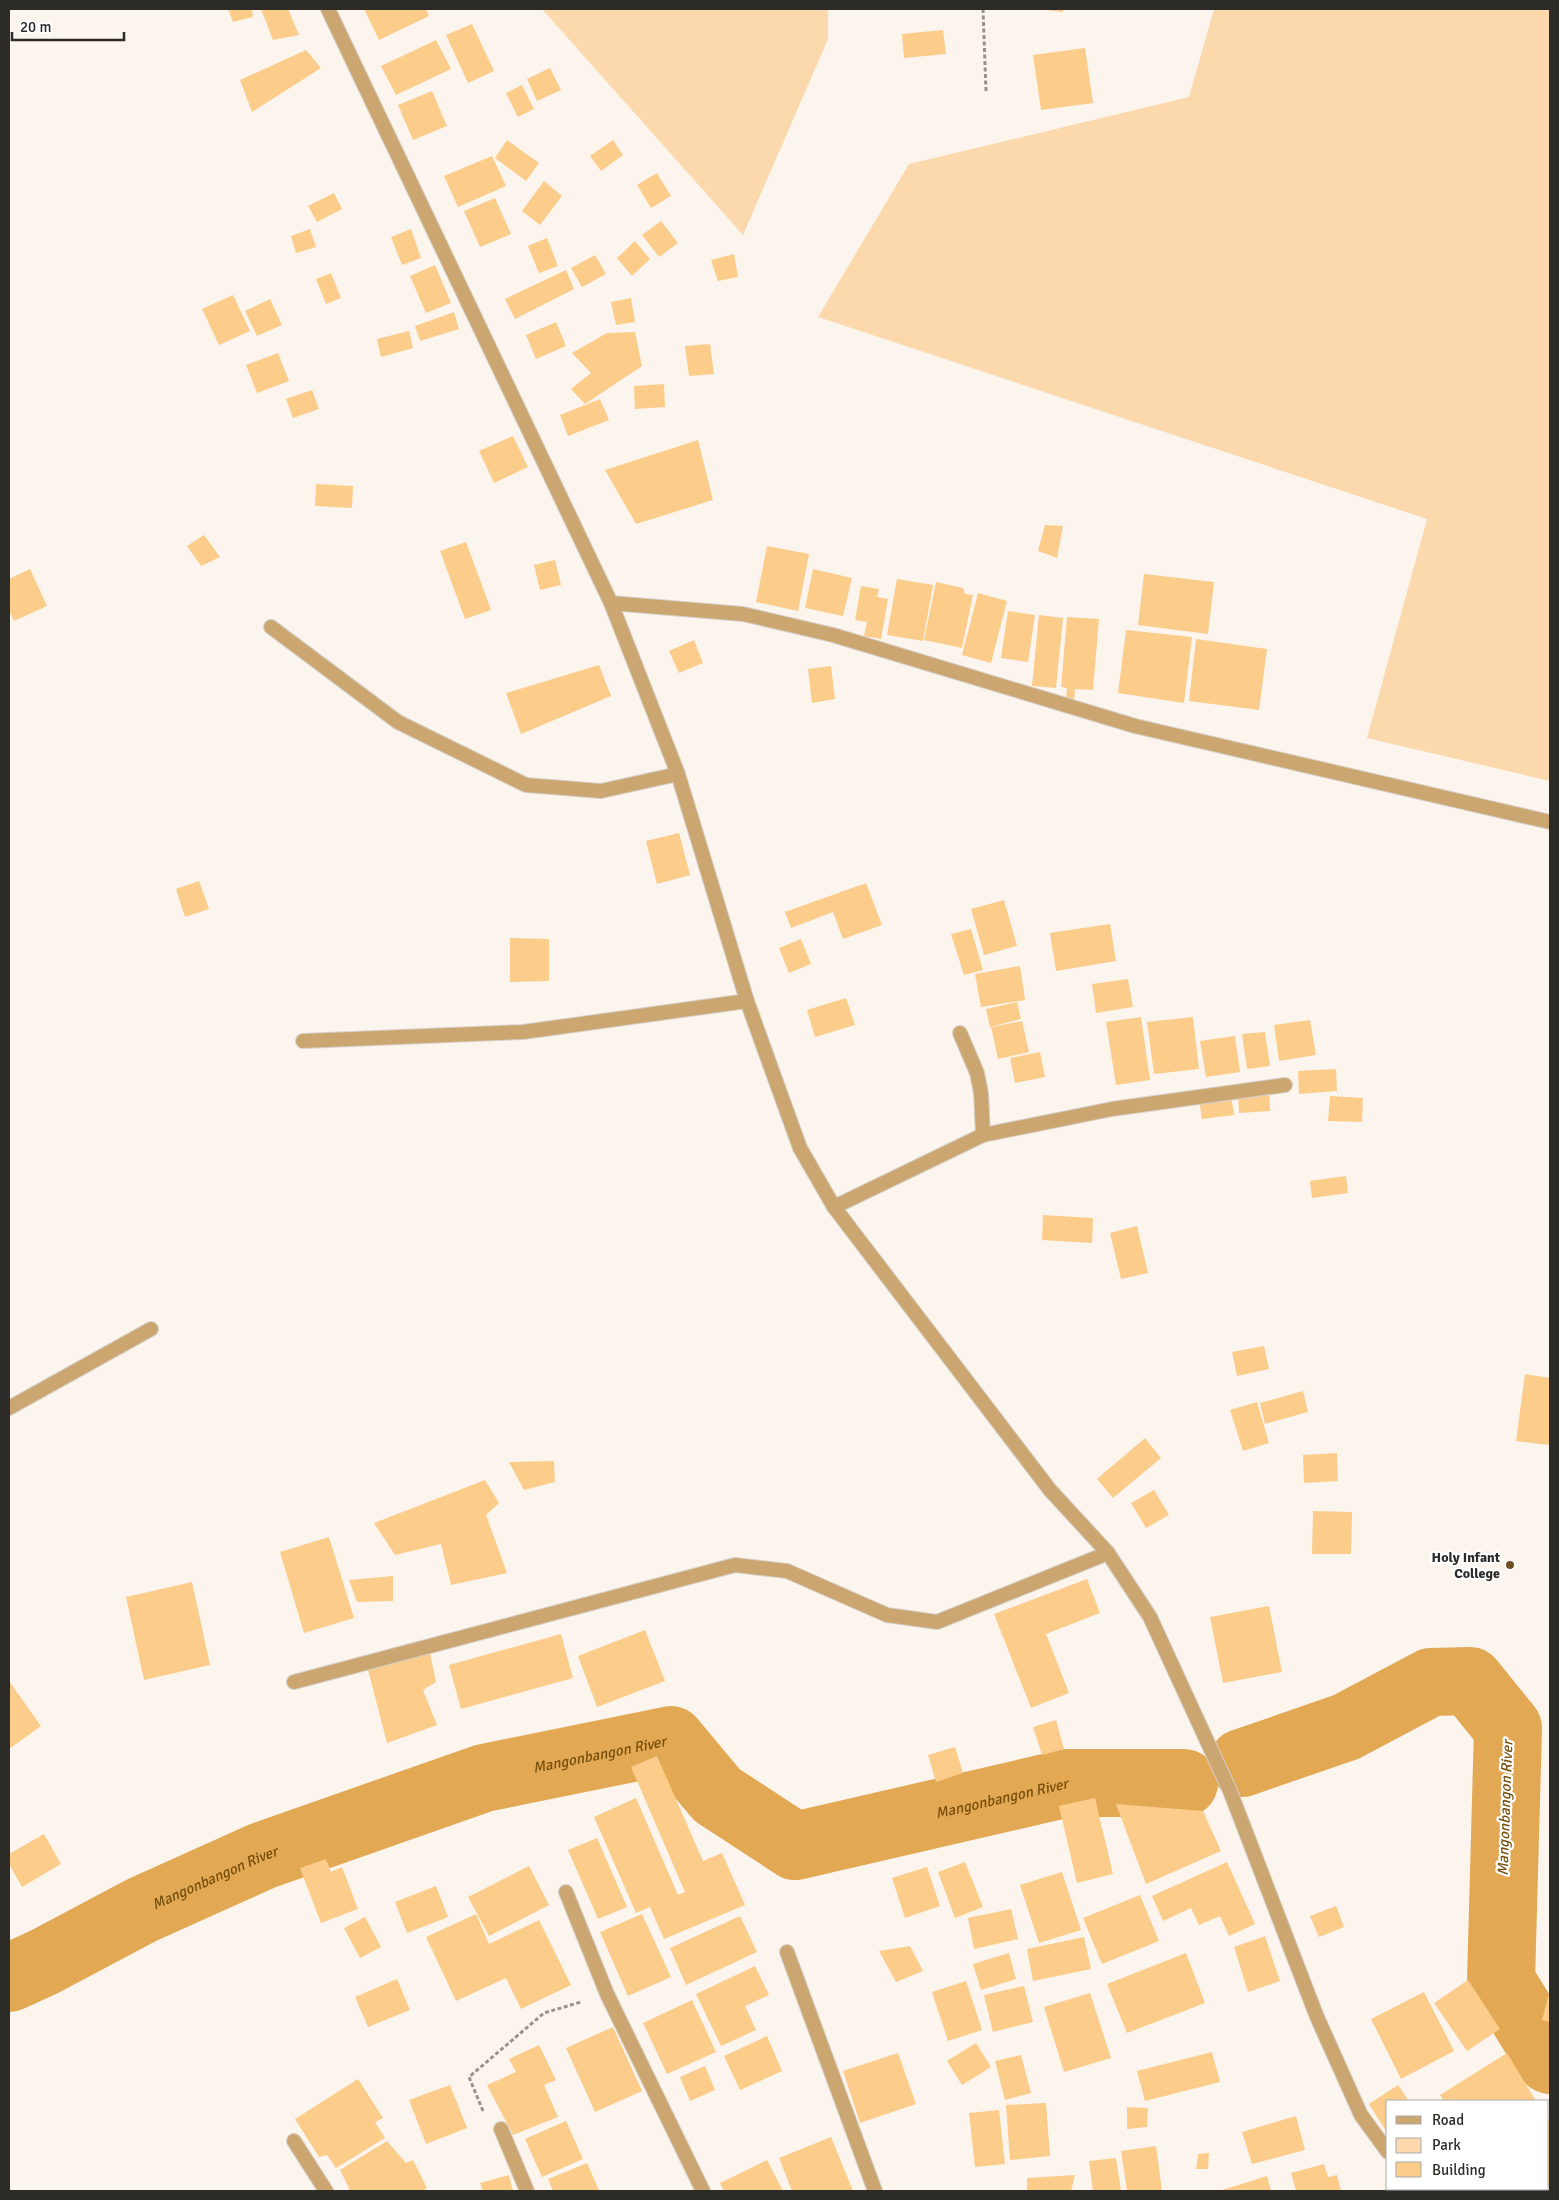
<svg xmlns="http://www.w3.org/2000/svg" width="1559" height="2200" viewBox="0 0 1559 2200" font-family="Signika,sans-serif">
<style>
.green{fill:#fbd9ac}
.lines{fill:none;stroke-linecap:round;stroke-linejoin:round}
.river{stroke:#e3a853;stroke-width:68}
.building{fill:#fccc8b}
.service-casing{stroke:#d6d1ca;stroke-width:16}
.minor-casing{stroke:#d6d1ca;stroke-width:16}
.path{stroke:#96928d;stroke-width:3;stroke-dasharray:4 2.5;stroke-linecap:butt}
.service{stroke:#cca671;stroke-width:14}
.minor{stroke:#cca671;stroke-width:14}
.poi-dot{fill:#6f5126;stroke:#fff;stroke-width:2}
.labels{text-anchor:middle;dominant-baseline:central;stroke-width:4.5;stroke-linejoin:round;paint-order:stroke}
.poi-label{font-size:14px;font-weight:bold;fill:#2d2b28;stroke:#fff;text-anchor:end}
.water-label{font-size:15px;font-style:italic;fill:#764f0c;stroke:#fff}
</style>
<rect width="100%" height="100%" fill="#fbf5ee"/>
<g class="green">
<path d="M542 9H828V39L743 235Z"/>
<path d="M1214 9H1550V781L1367 738 1427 519 818 317 909 164 1189 97Z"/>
</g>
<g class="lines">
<g class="river">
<path d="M1242 1763 1346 1727 1431 1682 1470 1681 1508 1728 1501 1981 1550 2060"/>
<path id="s1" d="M9 1978 44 1962 142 1910 262 1856 484 1778 671 1740 717 1795 795 1846 1068 1783H1184"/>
</g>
</g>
<g class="building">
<path d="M228 9H252L253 17 233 22Z"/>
<path d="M261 9H288L299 35 273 40Z"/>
<path d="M364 9H426L429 16 379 40Z"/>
<path d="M1037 9H1063V12Z"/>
<path d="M472 24 494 71 468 83 446 35Z"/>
<path d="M943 30 946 54 904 58 902 34Z"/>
<path d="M436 40 451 69 396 95 381 66Z"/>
<path d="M1085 48 1093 103 1041 110 1033 55Z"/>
<path d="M306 50 321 68 252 112 240 80Z"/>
<path d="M550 68 561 90 537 101 527 79Z"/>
<path d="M522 85 534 109 518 117 506 93Z"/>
<path d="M432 91 447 126 413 140 398 105Z"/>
<path d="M507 140 539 163 526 181 495 158Z"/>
<path d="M613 140 623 155 601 171 590 156Z"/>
<path d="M492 156 506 186 458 207 444 176Z"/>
<path d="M657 173 671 196 651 208 637 185Z"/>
<path d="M544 181 562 196 540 225 522 211Z"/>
<path d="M334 193 342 209 317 222 308 206Z"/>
<path d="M495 198 511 234 480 247 464 211Z"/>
<path d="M661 221 678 243 659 257 642 235Z"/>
<path d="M310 229 316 247 296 253 291 236Z"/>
<path d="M411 229 421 258 402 265 391 237Z"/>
<path d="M547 238 558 266 539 273 528 246Z"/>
<path d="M635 241 650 259 632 276 617 258Z"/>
<path d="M734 254 738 277 718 281 711 260Z"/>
<path d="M595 255 606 274 582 287 571 268Z"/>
<path d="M435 265 451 303 426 313 410 276Z"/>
<path d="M566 270 574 289 515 319 505 299Z"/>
<path d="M331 273 341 298 326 304 316 279Z"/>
<path d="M233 295 250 331 219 345 202 309Z"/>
<path d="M631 298 635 322 616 325 611 302Z"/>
<path d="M270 299 282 325 257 336 245 311Z"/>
<path d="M454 312 459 329 420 341 415 326Z"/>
<path d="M556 322 566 346 536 359 526 335Z"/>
<path d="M409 331 413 348 381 357 377 339Z"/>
<path d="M635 332 642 366 585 404 571 389 591 373 572 353 607 333Z"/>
<path d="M710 344 714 374 689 376 685 346Z"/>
<path d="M278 353 289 381 257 393 246 365Z"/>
<path d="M664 384 665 407 635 409 634 386Z"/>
<path d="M312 390 319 409 293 418 286 399Z"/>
<path d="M600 399 609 420 568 436 560 415Z"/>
<path d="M513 436 528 467 494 483 479 451Z"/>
<path d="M698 440 713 500 636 524 605 470Z"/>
<path d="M316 484 353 486 352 508 315 506Z"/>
<path d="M1045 525 1063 526 1057 558 1038 551Z"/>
<path d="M204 535 220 557 201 566 187 546Z"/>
<path d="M466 542 491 610 465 619 440 551Z"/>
<path d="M767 546 809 554 798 611 756 602Z"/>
<path d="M555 560 561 585 540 590 534 565Z"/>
<path d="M30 569 47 606 14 621 9 610V579Z"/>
<path d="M813 569 852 578 843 616 805 608Z"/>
<path d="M1144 574 1214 582 1208 634 1138 625Z"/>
<path d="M897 579 933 585 923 641 887 635Z"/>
<path d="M936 582 963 588 965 594 973 595 962 648 924 640Z"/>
<path d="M861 586 879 589 877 597 888 599 881 639 864 636 867 622 855 620Z"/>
<path d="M978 593 1007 601 991 663 962 655Z"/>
<path d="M1008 611 1035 615 1028 662 1001 658Z"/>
<path d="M1039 615 1063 618 1056 688 1032 686Z"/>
<path d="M1067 617 1099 619 1093 690 1075 689 1074 702 1066 701 1067 688 1061 687Z"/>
<path d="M1126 630 1192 637 1184 703 1118 693Z"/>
<path d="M1196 639 1267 649 1259 710 1189 701Z"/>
<path d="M694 640 703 663 679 673 669 651Z"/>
<path d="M599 665 611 696 521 734 506 693Z"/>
<path d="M831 666 835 699 812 703 808 669Z"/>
<path d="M679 833 690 875 657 884 646 841Z"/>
<path d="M199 881 209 909 185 917 176 889Z"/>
<path d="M866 883 882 925 843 939 833 912 791 928 785 912Z"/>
<path d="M1004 900 1017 946 984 955 971 909Z"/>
<path d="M1110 924 1116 961 1056 971 1050 933Z"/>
<path d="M971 929 983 970 964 975 951 934Z"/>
<path d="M510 938 549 939V981L510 982Z"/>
<path d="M801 939 811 964 789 973 779 948Z"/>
<path d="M1020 966 1025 1000 981 1007 975 974Z"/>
<path d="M1128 979 1133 1007 1096 1013 1092 984Z"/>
<path d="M846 998 855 1025 815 1037 807 1010Z"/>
<path d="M1017 1002 1021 1019 990 1027 986 1009Z"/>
<path d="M1141 1017 1150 1080 1116 1085 1106 1022Z"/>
<path d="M1193 1017 1199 1069 1154 1074 1147 1022Z"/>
<path d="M1310 1020 1316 1055 1279 1061 1274 1025Z"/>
<path d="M1022 1021 1029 1052 998 1059 991 1027Z"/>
<path d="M1265 1032 1270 1066 1247 1069 1242 1034Z"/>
<path d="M1235 1036 1240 1072 1206 1077 1200 1041Z"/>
<path d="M1040 1052 1045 1077 1015 1083 1010 1058Z"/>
<path d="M1336 1069 1337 1091 1299 1094 1298 1071Z"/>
<path d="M1269 1091 1270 1111 1239 1113 1238 1093Z"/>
<path d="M1231 1095 1234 1115 1202 1119 1199 1099Z"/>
<path d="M1330 1096 1363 1098 1362 1122 1328 1121Z"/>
<path d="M1346 1176 1348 1193 1312 1198 1310 1181Z"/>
<path d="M1043 1215 1093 1218 1092 1243 1042 1240Z"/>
<path d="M1137 1226 1148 1273 1121 1279 1110 1233Z"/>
<path d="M1264 1346 1269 1369 1237 1376 1232 1352Z"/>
<path d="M1525 1374 1550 1378V1445L1516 1441Z"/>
<path d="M1303 1391 1308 1412 1265 1424 1260 1403Z"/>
<path d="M1257 1402 1269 1443 1243 1451 1230 1410Z"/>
<path d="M1145 1438 1161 1458 1113 1498 1097 1479Z"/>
<path d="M1337 1453 1338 1481 1304 1483 1303 1455Z"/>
<path d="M554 1461 555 1482 524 1490 509 1462Z"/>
<path d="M485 1480 499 1503 486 1515 507 1573 451 1585 441 1544 395 1555 374 1523Z"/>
<path d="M1154 1490 1169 1515 1146 1528 1131 1503Z"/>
<path d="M1313 1511 1352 1512 1351 1554H1312Z"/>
<path d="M329 1537 354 1618 304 1633 280 1552Z"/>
<path d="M393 1576V1601L357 1602 349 1580Z"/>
<path d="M1087 1579 1100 1613 1046 1634 1069 1693 1031 1708 994 1614Z"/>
<path d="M192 1582 210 1665 144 1680 126 1597Z"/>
<path d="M1269 1606 1282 1672 1223 1683 1210 1617Z"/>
<path d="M645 1630 665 1681 597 1707 578 1656Z"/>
<path d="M561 1634 573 1678 461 1709 449 1665Z"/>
<path d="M429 1648 436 1682 423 1690 437 1725 387 1743 368 1670Z"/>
<path d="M9 1681 41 1726 9 1749Z"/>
<path d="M1056 1720 1064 1749 1042 1755 1033 1727Z"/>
<path d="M955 1747 963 1773 936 1782 928 1755Z"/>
<path d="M657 1756 703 1861 722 1853 745 1905 664 1939 650 1907 636 1913 594 1817 636 1798 678 1895 685 1892 631 1767Z"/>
<path d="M1095 1798 1113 1874 1077 1883 1059 1806Z"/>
<path d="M1116 1804 1203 1811 1221 1851 1146 1884Z"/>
<path d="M44 1834 61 1864 22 1887 9 1864V1854Z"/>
<path d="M597 1838 627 1907 598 1919 568 1850Z"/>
<path d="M326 1859 331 1872 342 1867 358 1909 321 1923 300 1868Z"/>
<path d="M965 1862 983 1907 955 1918 938 1872Z"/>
<path d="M1227 1862 1255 1924 1229 1936 1220 1916 1199 1925 1191 1908 1163 1921 1152 1896Z"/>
<path d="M529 1866 549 1905 489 1936 468 1897Z"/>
<path d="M927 1867 940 1906 905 1918 892 1878Z"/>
<path d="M1062 1872 1081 1930 1039 1943 1020 1885Z"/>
<path d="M436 1886 448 1917 407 1933 395 1902Z"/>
<path d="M1140 1895 1159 1941 1102 1964 1083 1918Z"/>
<path d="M1336 1906 1344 1927 1319 1937 1310 1916Z"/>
<path d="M1011 1909 1018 1939 974 1949 968 1918Z"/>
<path d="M476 1914 489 1944 539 1920 571 1985 521 2009 506 1978 456 2001 426 1937Z"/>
<path d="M642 1914 671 1977 628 1996 600 1932Z"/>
<path d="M740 1916 757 1952 686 1985 670 1948Z"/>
<path d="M365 1917 381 1947 360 1958 344 1928Z"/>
<path d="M1265 1936 1280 1981 1248 1992 1234 1947Z"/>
<path d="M1084 1937 1091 1969 1033 1981 1027 1949Z"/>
<path d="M910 1946 923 1971 896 1982 879 1951Z"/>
<path d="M1009 1953 1016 1979 981 1990 973 1964Z"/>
<path d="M1186 1953 1205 2003 1127 2033 1107 1984Z"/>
<path d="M755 1966 769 1995 745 2006 756 2030 721 2046 696 1994Z"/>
<path d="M397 1979 410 2010 368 2027 355 1997Z"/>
<path d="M1468 1980 1500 2029 1467 2051 1434 2003Z"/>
<path d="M966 1981 982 2030 948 2041 932 1992Z"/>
<path d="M1024 1986 1033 2022 993 2032 984 1995Z"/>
<path d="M1550 1990V2022L1542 2020Z"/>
<path d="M1424 1992 1454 2051 1401 2079 1371 2019Z"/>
<path d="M1090 1993 1111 2058 1064 2072 1044 2007Z"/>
<path d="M692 2000 716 2052 667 2074 643 2023Z"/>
<path d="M613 2027 642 2091 595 2112 566 2048Z"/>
<path d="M767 2036 782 2071 740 2090 724 2056Z"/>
<path d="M976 2043 991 2067 962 2085 947 2061Z"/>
<path d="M539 2045 556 2080 544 2085 558 2117 513 2135 487 2085 516 2072 509 2059Z"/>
<path d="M1212 2052 1220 2082 1145 2101 1137 2071Z"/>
<path d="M898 2053 916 2104 860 2123 843 2071Z"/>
<path d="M1507 2053 1536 2101H1444L1440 2095Z"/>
<path d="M1021 2055 1031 2093 1005 2100 995 2061Z"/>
<path d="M705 2066 715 2090 690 2101 680 2077Z"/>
<path d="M358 2079 383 2118 375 2122 385 2138 336 2168 327 2155 319 2157 295 2119Z"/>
<path d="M450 2085 467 2128 426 2144 409 2100Z"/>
<path d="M1398 2085 1409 2101H1388L1386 2131 1369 2104Z"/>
<path d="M1046 2103 1050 2156 1010 2160 1006 2105Z"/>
<path d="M1127 2107 1148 2108 1147 2127 1127 2129Z"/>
<path d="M999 2110 1005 2164 975 2167 969 2113Z"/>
<path d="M1296 2116 1305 2150 1252 2164 1242 2132Z"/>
<path d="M1548 2119 1550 2123V2184L1548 2186Z"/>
<path d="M566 2121 583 2159 542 2177 525 2139Z"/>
<path d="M831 2137 853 2191H792L779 2158Z"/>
<path d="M387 2141 406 2163 413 2160 427 2188 422 2191H348L349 2188 340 2170Z"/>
<path d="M1156 2146 1162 2191H1127L1121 2151Z"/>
<path d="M1209 2153 1208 2169H1196L1198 2154Z"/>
<path d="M1116 2158 1121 2191H1093L1089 2161Z"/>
<path d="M767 2160 783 2191H724L720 2183Z"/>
<path d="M587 2163 599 2190 553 2191 548 2179Z"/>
<path d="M1324 2164 1328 2177 1337 2175 1341 2191H1296L1291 2173Z"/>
<path d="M509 2175 513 2191H483L480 2183Z"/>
<path d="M1075 2175 1071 2191H1027V2178Z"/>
<path d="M1267 2176 1271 2191H1219Z"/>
<path d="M1499 2189H1543L1539 2191H1500Z"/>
</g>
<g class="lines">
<defs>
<g id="service">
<path d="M960 1033 977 1073 981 1093 983 1135"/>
<path d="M303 1041 523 1032 747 1001"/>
<path d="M1481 2189 1482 2191"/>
</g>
<g id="minor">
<path d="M328 9 611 603 678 774 747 1001 800 1148 834 1207 1050 1490 1108 1553 1150 1617 1230 1791 1317 2017 1361 2115 1388 2152"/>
<path d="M611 603 743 614 833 635 1135 726 1550 822"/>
<path d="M271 627 398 722 526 785 601 791 678 774"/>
<path d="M834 1207 983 1135 1112 1109 1285 1085"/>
<path d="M9 1408 151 1329"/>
<path d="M294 1682 735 1565 787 1571 887 1615 937 1622 1108 1553"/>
<path d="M566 1892 607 1994 703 2191"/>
<path d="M787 1952 875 2191"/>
<path d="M501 2129 527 2191"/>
<path d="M294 2141 326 2191"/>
<path d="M1415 2189 1416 2191"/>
</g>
</defs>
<use href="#service" class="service-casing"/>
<use href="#minor" class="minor-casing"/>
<g class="path">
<path d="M983 9 986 91"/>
<path d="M483 2111 469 2077 544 2013 581 2002"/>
</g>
<use href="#service" class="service"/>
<use href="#minor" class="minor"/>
</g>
<circle class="poi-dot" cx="1510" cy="1565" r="5"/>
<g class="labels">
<g class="poi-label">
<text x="1500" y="1557">Holy Infant<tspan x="1500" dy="16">College</tspan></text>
</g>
<g class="water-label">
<text stroke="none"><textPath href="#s1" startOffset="634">Mangonbangon River</textPath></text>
<text stroke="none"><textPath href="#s1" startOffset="1084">Mangonbangon River</textPath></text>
<text transform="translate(1505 1808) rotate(-88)">Mangonbangon River</text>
<text stroke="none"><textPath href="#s1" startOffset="229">Mangonbangon River</textPath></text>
</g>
</g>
<rect width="1559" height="2200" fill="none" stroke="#2d2b28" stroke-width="20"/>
<rect x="1386" y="2100" width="162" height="90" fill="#ffffff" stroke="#abaaa9"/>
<rect x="1396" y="2116" width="25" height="8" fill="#cca671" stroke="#abaaa9"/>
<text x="1432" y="2125" font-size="15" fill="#2d2b28">Road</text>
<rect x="1396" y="2138" width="25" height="15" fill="#fbd9ac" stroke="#abaaa9"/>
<text x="1432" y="2150" font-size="15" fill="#2d2b28">Park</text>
<rect x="1396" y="2162" width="25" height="15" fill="#fccc8b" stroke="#abaaa9"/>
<text x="1432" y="2175" font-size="15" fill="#2d2b28">Building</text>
<path d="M12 32v8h112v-8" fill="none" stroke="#2d2b28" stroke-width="2.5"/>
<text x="20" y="32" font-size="15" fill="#2d2b28" stroke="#ffffff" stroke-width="4" paint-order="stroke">20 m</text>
</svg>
